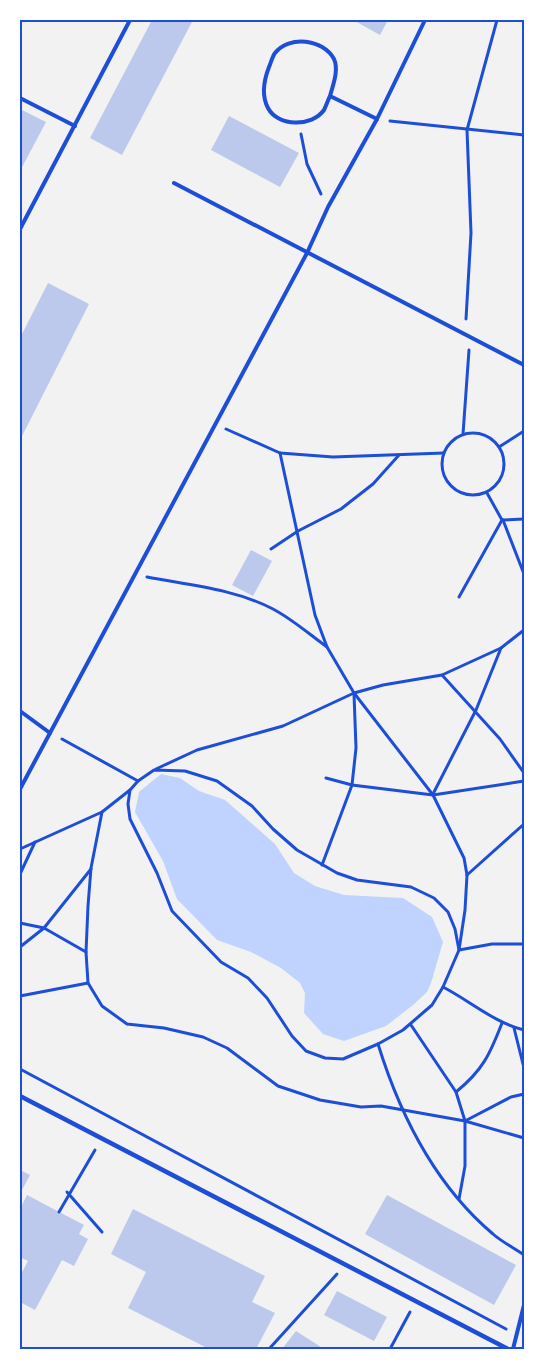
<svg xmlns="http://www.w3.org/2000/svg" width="544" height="1369" viewBox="0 0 544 1369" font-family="Rubik,sans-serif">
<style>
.water{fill:#bfd3fe}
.building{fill:#bdc9ec}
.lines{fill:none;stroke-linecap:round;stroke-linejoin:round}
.path{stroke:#1d4ed8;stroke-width:3}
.service{stroke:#1d4ed8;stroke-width:4}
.pedestrian{stroke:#1d4ed8;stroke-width:4.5}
.neatline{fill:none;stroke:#1d4ed8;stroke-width:2}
</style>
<rect width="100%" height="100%" fill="#f2f2f2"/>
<path class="water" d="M161 774 180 778 199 791 225 800 275 844 294 873 315 886 344 895 403 898 432 917 443 942 431 983 427 992 413 1005 386 1026 344 1041 323 1034 304 1013 305 993 300 983 281 968 251 952 217 940 177 899 163 861 135 812 139 792Z"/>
<g class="building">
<path d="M152 20H193L122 155 90 138Z"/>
<path d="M353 20H388L380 35Z"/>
<path d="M20 109 46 122 20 171Z"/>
<path d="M229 116 299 153 280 187 211 150Z"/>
<path d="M48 283 89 304 20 440V338Z"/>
<path d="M251 550 272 561 253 596 232 585Z"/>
<path d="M20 1170 30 1175 20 1194Z"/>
<path d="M27 1195 84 1225 79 1234 88 1239 74 1266 62 1260 35 1310 20 1302V1276L28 1261 20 1257V1209Z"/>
<path d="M387 1195 516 1265 494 1305 365 1234Z"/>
<path d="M133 1209 265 1276 252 1302 275 1313 256 1349H209L128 1308 146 1272 111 1254Z"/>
<path d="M337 1291 387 1317 374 1341 324 1315Z"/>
<path d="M296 1331 324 1349H282Z"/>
</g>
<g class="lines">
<g class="path">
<path d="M390 121 524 135"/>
<path d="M301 134 307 164 321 194"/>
<path d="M466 319 471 233 467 130 497 20"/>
<path d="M226 429 280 453 333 457 444 453"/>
<circle cx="473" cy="464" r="31"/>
<path d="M463 434 469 350"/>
<path d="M499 447 524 431"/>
<path d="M280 453 315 615 327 647 354 693 433 795 464 858 467 875 465 910 459 950 492 944H524"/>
<path d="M487 493 502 520 524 519"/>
<path d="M503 520 524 574"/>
<path d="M271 549 298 531 341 509 373 484 399 455"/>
<path d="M147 577C189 585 235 589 273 609 292 619 309 634 327 647"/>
<path d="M459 597 502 520"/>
<path d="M442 675 500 739 524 773"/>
<path d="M62 739 138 781"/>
<path d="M156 769 197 750 283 726 354 693 383 685 442 675 501 648 524 630"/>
<path d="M154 770 185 771 217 781 252 806 273 829 297 850 337 873 357 880 411 887 434 898 448 912 455 929 459 950 443 987 432 1005 403 1030 378 1044 343 1059 325 1058 306 1051 292 1036 267 998 248 978 221 962 172 911 157 873 130 819 128 804 130 790 138 781Z"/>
<path d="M326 778 352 785 433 795 524 781"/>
<path d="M433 794 476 710 501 648"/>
<path d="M102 812 91 868 88 906 86 952 88 983 102 1006 127 1024 164 1028 203 1037 227 1048 278 1086 320 1100 361 1107 381 1106 465 1121 511 1097 524 1094"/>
<path d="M20 849 102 812 130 790"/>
<path d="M322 865 352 785 356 748 354 694"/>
<path d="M20 874 35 842"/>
<path d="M467 875 524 824"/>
<path d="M20 923 44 928 86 952"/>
<path d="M20 947 44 928 91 869"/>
<path d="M443 987C470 1001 495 1023 524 1030"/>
<path d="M20 996 88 983"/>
<path d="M411 1025 456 1092 465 1121 524 1138"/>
<path d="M514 1028 524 1068"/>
<path d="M378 1044C400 1115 435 1185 493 1234 502 1242 514 1248 524 1255"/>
<path d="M20 1069 506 1329"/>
<path d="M456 1092C483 1070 490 1054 502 1023"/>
<path d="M67 1192 102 1232"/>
<path d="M459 1199 465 1166V1121"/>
<path d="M59 1212 95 1150"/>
<path d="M269 1349 337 1274"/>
<path d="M390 1349 410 1312"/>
</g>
<g class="service">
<path d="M330 96C328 100 326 106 324 110 312 127 278 127 268 108 261 95 264 80 269 67 271 63 272 57 275 53 289 35 323 39 334 59 339 70 333 85 330 96L377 119"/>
<path d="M20 98 75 126"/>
<path d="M174 183 524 365"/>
<path d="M20 229 130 20"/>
<path d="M20 711 50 733"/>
<path d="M20 789 307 253 328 207 377 119 425 20"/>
<path d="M513 1349 524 1305"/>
</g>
<path class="pedestrian" d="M20 1096 508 1349"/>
</g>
<rect width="544" height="1369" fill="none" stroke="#ffffff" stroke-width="42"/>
<rect x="21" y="21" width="502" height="1327" class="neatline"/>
</svg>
